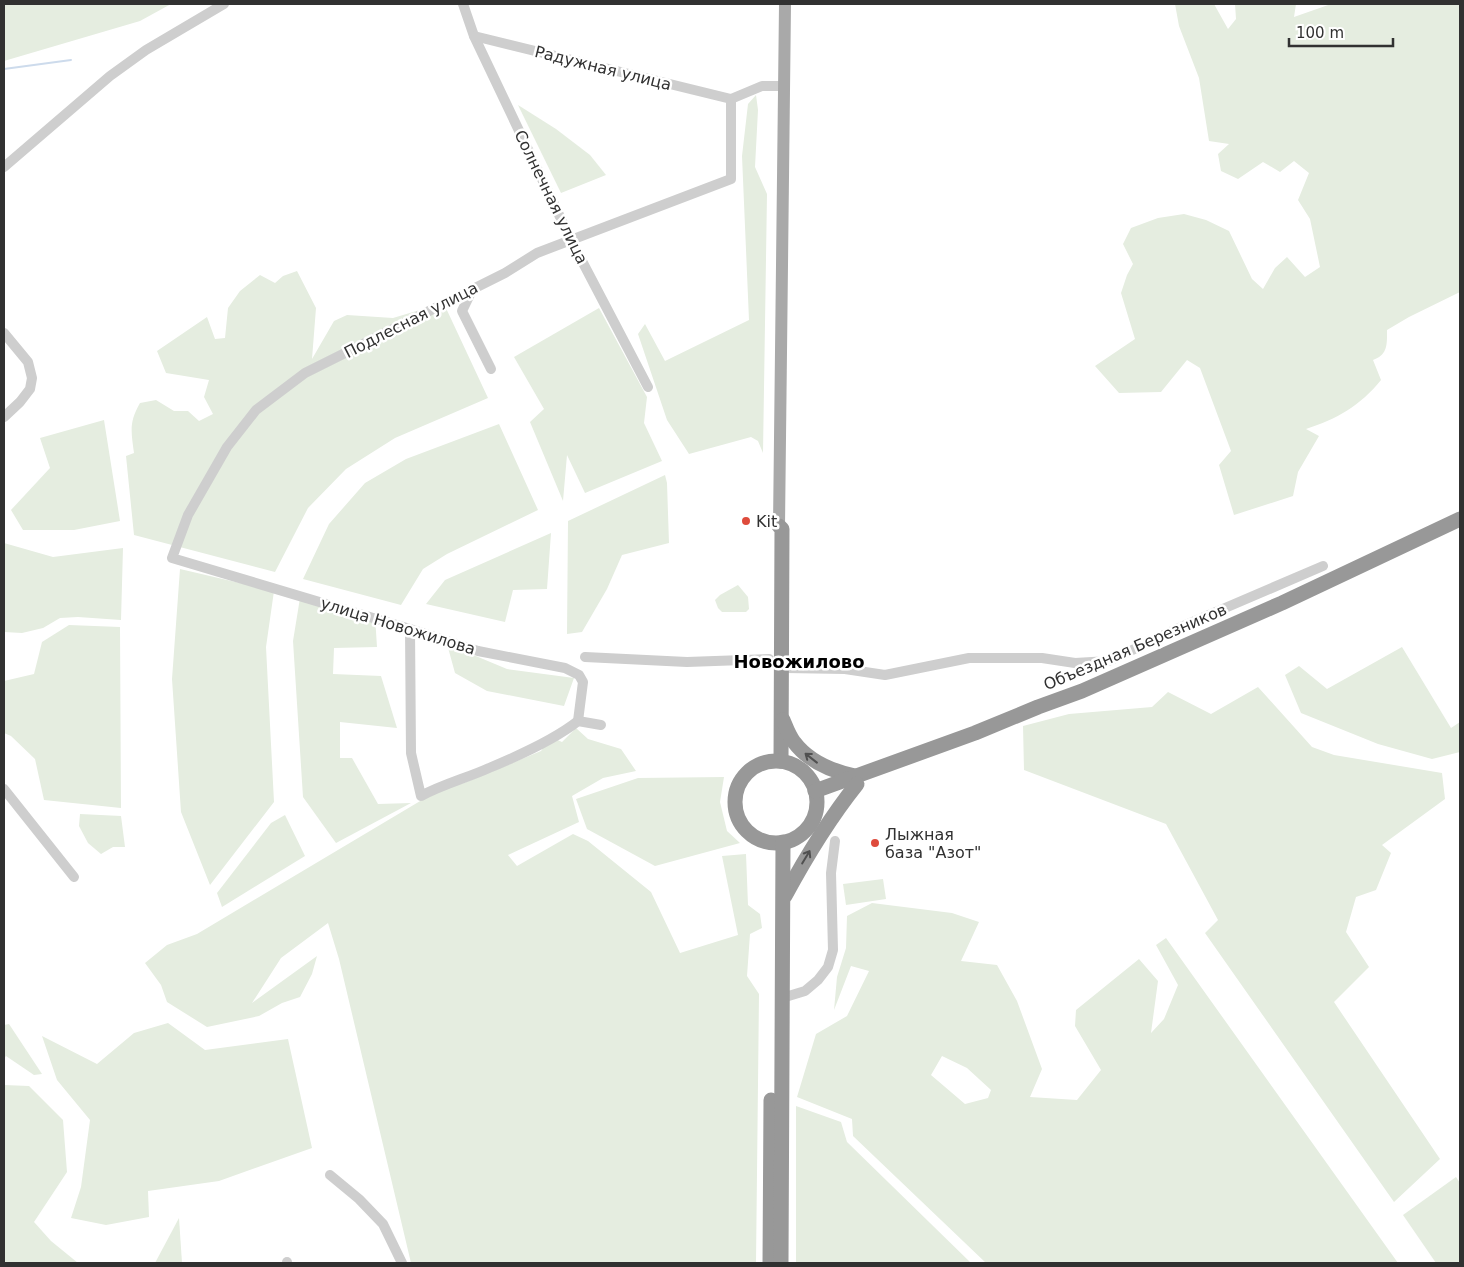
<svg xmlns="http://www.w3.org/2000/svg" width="1464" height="1267" viewBox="0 0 1464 1267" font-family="'DejaVu Sans',sans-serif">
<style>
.green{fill:#e5ede0;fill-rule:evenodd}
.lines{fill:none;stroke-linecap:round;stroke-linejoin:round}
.stream{stroke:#cddbec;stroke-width:2}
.minor{stroke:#cecece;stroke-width:10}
.major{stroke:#a9a9a9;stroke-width:12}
.highway{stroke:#989898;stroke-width:15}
.oneway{stroke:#505050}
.poi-dot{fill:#de4b3c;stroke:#fff;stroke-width:2}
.labels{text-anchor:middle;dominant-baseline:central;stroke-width:5;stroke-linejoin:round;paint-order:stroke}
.street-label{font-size:16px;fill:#313131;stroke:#fff}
.poi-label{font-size:16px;fill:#313131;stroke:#fff;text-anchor:start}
.neighbourhood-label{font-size:18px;font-weight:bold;fill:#000;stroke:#fff}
</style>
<rect width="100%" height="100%" fill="#fff"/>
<g class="green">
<path d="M4 4H171L140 21 4 61Z"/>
<path d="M1175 4H1214L1228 29 1236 19 1235 4H1296L1294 17 1331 4H1460V292L1409 317 1387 330C1387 344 1388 355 1373 360L1381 380C1360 406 1337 419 1306 429L1319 436 1298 472 1293 496 1234 515 1219 465 1231 451 1200 368 1187 360 1161 392 1119 393 1095 366 1135 339 1121 293 1127 275 1133 264 1123 244 1131 228 1158 218 1184 214 1206 220 1229 231 1252 279 1263 289 1275 268 1287 257 1305 277 1320 267 1310 219 1298 200 1309 173 1294 161 1280 172 1263 162 1238 179 1221 171 1218 154 1229 144 1209 141 1199 78 1179 26Z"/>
<path d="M756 95 758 110 755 167 767 194 763 453 758 441 751 437 689 454 667 420 638 334 645 324 665 361 749 320 742 156 748 104Z"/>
<path d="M518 105 556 129 590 155 606 175 561 193Z"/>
<path d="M297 271 316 308 312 359 334 321 347 315 393 318 423 309 445 306 488 398 395 438 346 469 308 508 275 572 134 535 126 456 134 453C131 431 129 422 140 403L156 400 174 411H188L199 421 213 414 204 397 209 380 166 373 157 351 207 317 215 339 225 338 228 308 240 291 260 275 275 283 283 276Z"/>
<path d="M599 308 647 397 644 423 662 461 585 493 567 455 563 501 530 422 544 409 514 357Z"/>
<path d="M104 420 120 521 74 530H23L11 510 50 468 40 438Z"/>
<path d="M499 424 538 510 447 554 423 569 401 605 303 579 329 524 365 483 406 459Z"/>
<path d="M665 475 667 483 669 543 622 555 607 589 582 632 567 634 568 521Z"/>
<path d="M551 533 547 589 513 590 505 622 426 604 445 580Z"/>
<path d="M4 543 53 557 123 548 121 620 78 617 60 618 43 628 22 633 4 632Z"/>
<path d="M180 569 274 591 266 647 274 802 210 885 181 812 172 679Z"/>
<path d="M738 585 748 597 749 609 746 612H722L718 608 715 600 720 595Z"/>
<path d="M300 598 375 616 377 647 334 648 333 674 381 676 397 728 340 722V758H352L378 804 411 803 336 843 303 797 293 641Z"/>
<path d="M69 625 120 627 121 808 44 800 35 759 11 736 4 733V681L34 674 42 642Z"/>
<path d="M447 644 507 669 574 678 564 706 487 691 455 673Z"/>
<path d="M1402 647 1451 728 1460 722V752L1432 759 1378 744 1301 713 1285 675 1299 666 1327 689Z"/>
<path d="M1258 687 1312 747 1334 755 1442 773 1445 799 1382 845 1391 853 1376 890 1356 897 1346 932 1369 967 1334 1002 1440 1159 1394 1202 1205 933 1218 920 1166 824 1024 770 1023 726 1069 714 1152 707 1168 692 1211 714Z"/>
<path d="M576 728 588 739 621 749 636 771 603 778 572 796 579 822 508 855 517 866 573 834 588 841 651 892 680 953 738 935 722 856 746 854 748 905 760 914 762 928 750 934 747 976 759 994 756 1263H411L339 959 328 923 281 958 252 1003 317 956 312 974 300 997 282 1003 259 1016 207 1027 167 1002 161 985 145 963 167 945 197 934 442 788 464 783 541 751 551 737 562 742Z"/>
<path d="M724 777 720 802 727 831 740 843 655 866 587 829 576 799 638 778Z"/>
<path d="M80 814 121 816 125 847H113L101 854 88 843 79 826Z"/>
<path d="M285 815 305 856 222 907 217 893 271 823Z"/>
<path d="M883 879 886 899 846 905 843 884Z"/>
<path d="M872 903 952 913 979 922 961 961 997 965 1017 1001 1042 1069 1030 1097 1077 1100 1101 1070 1075 1026 1076 1010 1139 959 1158 981 1151 1033 1164 1019 1178 985 1156 945 1166 938 1398 1263H986L853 1136 852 1119 797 1097 816 1034 847 1016 869 971 851 966 834 1010 837 977 846 948 847 916ZM942 1056 967 1068 991 1090 988 1098 965 1104 931 1075Z"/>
<path d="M168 1023 205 1050 288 1039 312 1148 219 1181 148 1191 149 1217 106 1225 71 1218 81 1187 90 1120 57 1080 42 1036 97 1064 134 1033Z"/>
<path d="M9 1024 42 1074 34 1075 6 1056 4 1059V1025Z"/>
<path d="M4 1085 29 1086 63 1120 67 1172 34 1222 51 1241 78 1263H4Z"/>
<path d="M796 1106 841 1122 847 1142 971 1263H796Z"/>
<path d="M1456 1177 1460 1183V1263H1436L1403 1215Z"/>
<path d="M179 1218 182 1263H155Z"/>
</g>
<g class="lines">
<path class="stream" d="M4 69 71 60"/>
<g class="minor">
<path d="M463 4 474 36 571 240 648 387"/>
<path d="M474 36 731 99"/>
<path d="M731 99 762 86H785"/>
<path d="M4 167 110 76 146 50 224 4"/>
<path d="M473 288 462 311 491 369"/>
<path d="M4 333 28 362 32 378 30 389 20 402 4 417"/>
<path d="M410 629 411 753 421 796C443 784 467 778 489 768 518 756 554 740 578 721"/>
<path d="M585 657 687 662 769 659"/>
<path d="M786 668 845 669 885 675 969 658H1042L1075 663 1109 661 1183 626 1323 566"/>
<path d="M578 721 583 682 579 675 565 668 478 651 410 629 172 558 188 515 227 447 256 410 305 373 505 273 537 253 731 179V99"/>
<path d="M578 721 601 725"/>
<path d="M4 789 74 877"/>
<path d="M782 998 805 991 818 980 828 967 833 950 831 873 835 841"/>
<path d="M330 1175 359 1199 383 1224 402 1263"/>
<path d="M287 1262V1263"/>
</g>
<path class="major" d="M779 526 785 4"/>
<g class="highway">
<path d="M779 526 782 529 781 761"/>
<path d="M783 720C786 727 789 736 794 742 809 762 831 771 855 776"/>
<circle cx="776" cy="802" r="41"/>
<path d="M815 791 975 733 1038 707 1082 691 1282 603 1460 519"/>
<path d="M785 896C806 857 829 819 857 784"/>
<path d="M770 1263 771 1100"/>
<path d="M781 1263 783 842"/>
</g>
</g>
<defs><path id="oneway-shaft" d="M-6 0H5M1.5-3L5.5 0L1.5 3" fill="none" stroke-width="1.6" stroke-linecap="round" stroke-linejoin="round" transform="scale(1.25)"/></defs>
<g class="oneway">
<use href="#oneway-shaft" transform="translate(811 758) rotate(-142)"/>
<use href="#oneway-shaft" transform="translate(806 857) rotate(-59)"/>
</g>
<g class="poi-dot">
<circle cx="746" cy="521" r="5"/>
<circle cx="875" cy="843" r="5"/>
</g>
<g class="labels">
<g class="street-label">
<text transform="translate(603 68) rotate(14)">Радужная улица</text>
<text transform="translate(551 197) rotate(64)">Солнечная улица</text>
<text transform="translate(411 320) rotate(-27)">Подлесная улица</text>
<text transform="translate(398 626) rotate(17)">улица Новожилова</text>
<text transform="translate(1135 647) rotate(-23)">Объездная Березников</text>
</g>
<g class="poi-label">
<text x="756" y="521">Kit</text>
<text x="885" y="834">Лыжная<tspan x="885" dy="18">база "Азот"</tspan></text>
</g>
<g class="neighbourhood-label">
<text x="799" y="661">Новожилово</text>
</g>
</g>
<rect width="1464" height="1267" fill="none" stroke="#313131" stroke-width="10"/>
<path d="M1289 38v8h104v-8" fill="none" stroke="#313131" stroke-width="2.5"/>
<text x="1296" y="38" font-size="15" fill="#313131" stroke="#ffffff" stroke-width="4" paint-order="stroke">100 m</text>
</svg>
